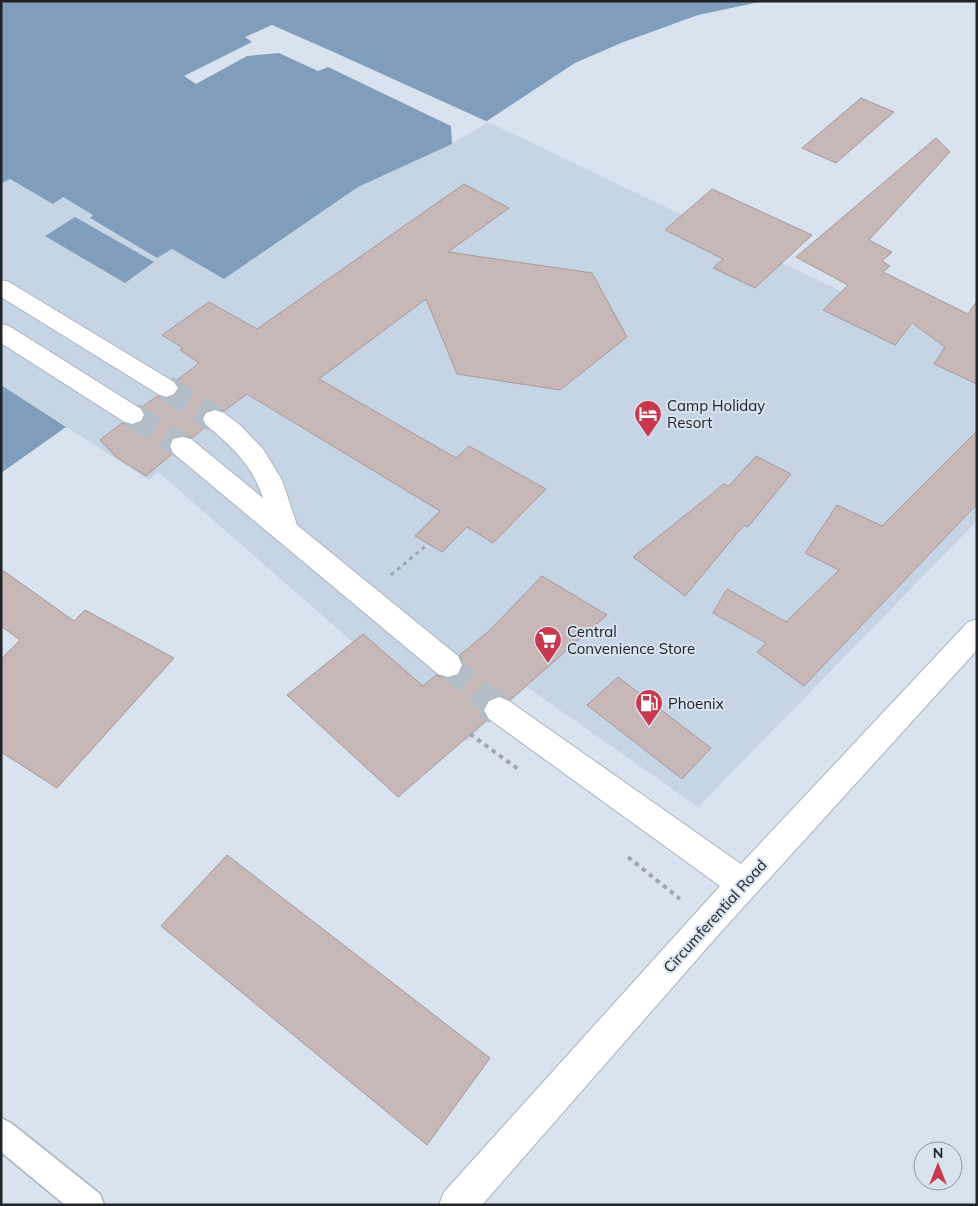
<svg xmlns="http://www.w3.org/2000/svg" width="978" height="1206" viewBox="0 0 978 1206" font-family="Mulish,sans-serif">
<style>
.built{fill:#c6d5e6}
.water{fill:#809dbb}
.pier{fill:#d8e3ef}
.building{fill:#c8b7b7;stroke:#a99898}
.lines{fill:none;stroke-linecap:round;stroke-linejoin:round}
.secondary-tunnel-far1{stroke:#b3bdc7;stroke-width:26;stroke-dasharray:26 13;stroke-linecap:butt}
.secondary-tunnel{stroke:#b3bdc7;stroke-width:33;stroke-dasharray:33 16;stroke-linecap:butt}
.service-casing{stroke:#a9b3be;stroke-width:3}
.secondary-casing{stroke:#a9b3be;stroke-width:2}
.path-far1{stroke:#9ea7b0;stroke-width:3;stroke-dasharray:4 4;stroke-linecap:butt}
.path{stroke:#9ea7b0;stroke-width:4;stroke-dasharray:4.5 4.5;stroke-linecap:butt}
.service{fill:#fff;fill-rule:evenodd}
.secondary{fill:#fff;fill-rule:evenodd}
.labels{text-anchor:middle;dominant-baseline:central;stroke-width:4;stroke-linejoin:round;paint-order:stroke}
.poi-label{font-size:15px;fill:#202428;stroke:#d8e3ef;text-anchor:start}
.street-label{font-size:15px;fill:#202428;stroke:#d8e3ef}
</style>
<rect width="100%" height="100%" fill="#d8e3ef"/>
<path class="built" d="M488 122 977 356V521L698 807 527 687 466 741 158 472 149 480 1 385V184L10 179 53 203 62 197 94 215 90 219 157 258 172 249 224 279 358 187 452 144Z"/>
<g class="water">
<path d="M1 1H764L698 15 621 43 575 63 452 144 358 187 224 279 172 249 157 258 90 218 93 215 63 197 53 204 10 179 1 184Z"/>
<path d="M75 217 154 262 125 283 45 236Z"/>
<path d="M1 385 66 427 1 473Z"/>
</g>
<path class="pier" d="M272 25 338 54 488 122 452 144 451 126 328 67 318 71 279 53 247 56 196 84 184 76 252 42 245 37Z"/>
<g class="building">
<path d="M861 98 894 112 836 163 802 148Z"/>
<path d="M936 138 950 152 869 240 892 252 882 261 890 266 883 272 968 314 977 301V384L934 364 945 347 912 323 895 345 823 310 848 285 796 257Z"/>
<path d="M464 184 509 208 448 252 592 273 627 337 560 390 457 374 426 299 319 379 456 458 469 446 546 489 493 543 467 527 442 552 415 536 440 511 247 394 224 411 214 408 205 411 201 418 205 427 192 438 182 435 173 437 168 445 172 454 146 476 116 457 100 440 122 423 131 426 142 423 146 416 142 407 157 396 165 399 175 396 180 389 176 381 199 363 180 350 183 348 162 335 209 302 257 329Z"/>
<path d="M712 189 812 235 755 288 713 268 723 259 665 230Z"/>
<path d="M977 431V504L804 686 757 652 766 643 713 613 727 589 786 622 839 570 805 553 837 505 882 526Z"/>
<path d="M756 456 791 474 748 527 744 525 685 596 633 557 724 484 729 486Z"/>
<path d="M1 569 74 621 85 610 174 658 57 788 1 752V659L20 640 1 626Z"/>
<path d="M542 576 607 615 510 700 500 695 488 699 482 709 487 720 398 797 287 695 363 634 423 686 436 675 447 679 459 676 464 666 460 655 490 630Z"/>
<path d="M618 677 711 748 682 779 587 705Z"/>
<path d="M227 855 490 1058 427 1145 161 926Z"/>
</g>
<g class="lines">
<g class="secondary-tunnel-far1">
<path d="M166 388 215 419"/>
<path d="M132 415 182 446"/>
<path d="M448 665 491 703"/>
</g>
<path class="secondary-tunnel" d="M489 702 499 710"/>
<defs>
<path id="service" d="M1 1118 11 1123 100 1194 104 1205H65L1 1152Z"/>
<g id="secondary">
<path d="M1 280 9 282 174 382 178 388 174 394 166 397 158 394 1 297Z"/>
<path d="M1 324 9 326 141 409 144 415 141 421 132 424 123 421 1 343Z"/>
<path d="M215 410 224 413 240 425 263 449 282 480 297 525 458 656 462 665 458 674 448 677 438 674 173 453 170 446 173 439 182 437 191 439 263 498C253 466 232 446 206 425L203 419 206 413Z"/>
<path d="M977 619V650L720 933 482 1205H439L444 1192 720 886 489 719 484 710 489 701 499 697 509 701 741 864 967 623Z"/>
</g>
</defs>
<use href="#service" class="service-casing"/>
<use href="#secondary" class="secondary-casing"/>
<path class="path-far1" d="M391 575 428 544"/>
<g class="path">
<path d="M470 734 518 769"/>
<path d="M628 857 680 899"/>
</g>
<use href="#service" class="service"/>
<use href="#secondary" class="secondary"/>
</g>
<defs>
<symbol id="hotel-pin" viewBox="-11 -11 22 30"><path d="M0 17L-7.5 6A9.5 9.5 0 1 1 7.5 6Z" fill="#c9394d" stroke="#d8e3ef"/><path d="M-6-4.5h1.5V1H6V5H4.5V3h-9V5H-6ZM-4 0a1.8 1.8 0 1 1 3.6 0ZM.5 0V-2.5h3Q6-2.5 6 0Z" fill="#fff"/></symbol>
<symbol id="supermarket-pin" viewBox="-11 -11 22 30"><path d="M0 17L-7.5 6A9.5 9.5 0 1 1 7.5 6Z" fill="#c9394d" stroke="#d8e3ef"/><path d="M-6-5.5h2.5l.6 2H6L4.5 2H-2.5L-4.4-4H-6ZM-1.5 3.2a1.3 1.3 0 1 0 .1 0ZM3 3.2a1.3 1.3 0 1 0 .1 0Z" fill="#fff"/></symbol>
<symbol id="fuel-pin" viewBox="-11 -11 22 30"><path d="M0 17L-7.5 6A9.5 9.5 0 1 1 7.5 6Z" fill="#c9394d" stroke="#d8e3ef"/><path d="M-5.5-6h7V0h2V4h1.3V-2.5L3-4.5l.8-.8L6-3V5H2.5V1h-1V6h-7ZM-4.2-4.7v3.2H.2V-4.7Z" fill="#fff"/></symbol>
</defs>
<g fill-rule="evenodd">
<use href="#hotel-pin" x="632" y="398" width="32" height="43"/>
<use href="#supermarket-pin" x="532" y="624" width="32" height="43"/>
<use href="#fuel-pin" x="633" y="687" width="32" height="43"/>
</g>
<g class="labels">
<g class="poi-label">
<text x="667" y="405">Camp Holiday<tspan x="667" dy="17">Resort</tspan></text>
<text x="567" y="631">Central<tspan x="567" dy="17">Convenience Store</tspan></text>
<text x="668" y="703">Phoenix</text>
</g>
<g class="street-label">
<text transform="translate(715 916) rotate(-48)">Circumferential Road</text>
</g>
</g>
<rect width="978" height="1206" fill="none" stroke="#202428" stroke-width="5"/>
<g transform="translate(938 1166)"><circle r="24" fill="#d8e3ef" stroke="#8e979f"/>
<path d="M0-4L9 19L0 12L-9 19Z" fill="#c9394d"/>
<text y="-8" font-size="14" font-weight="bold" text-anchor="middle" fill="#202428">N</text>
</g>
</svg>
